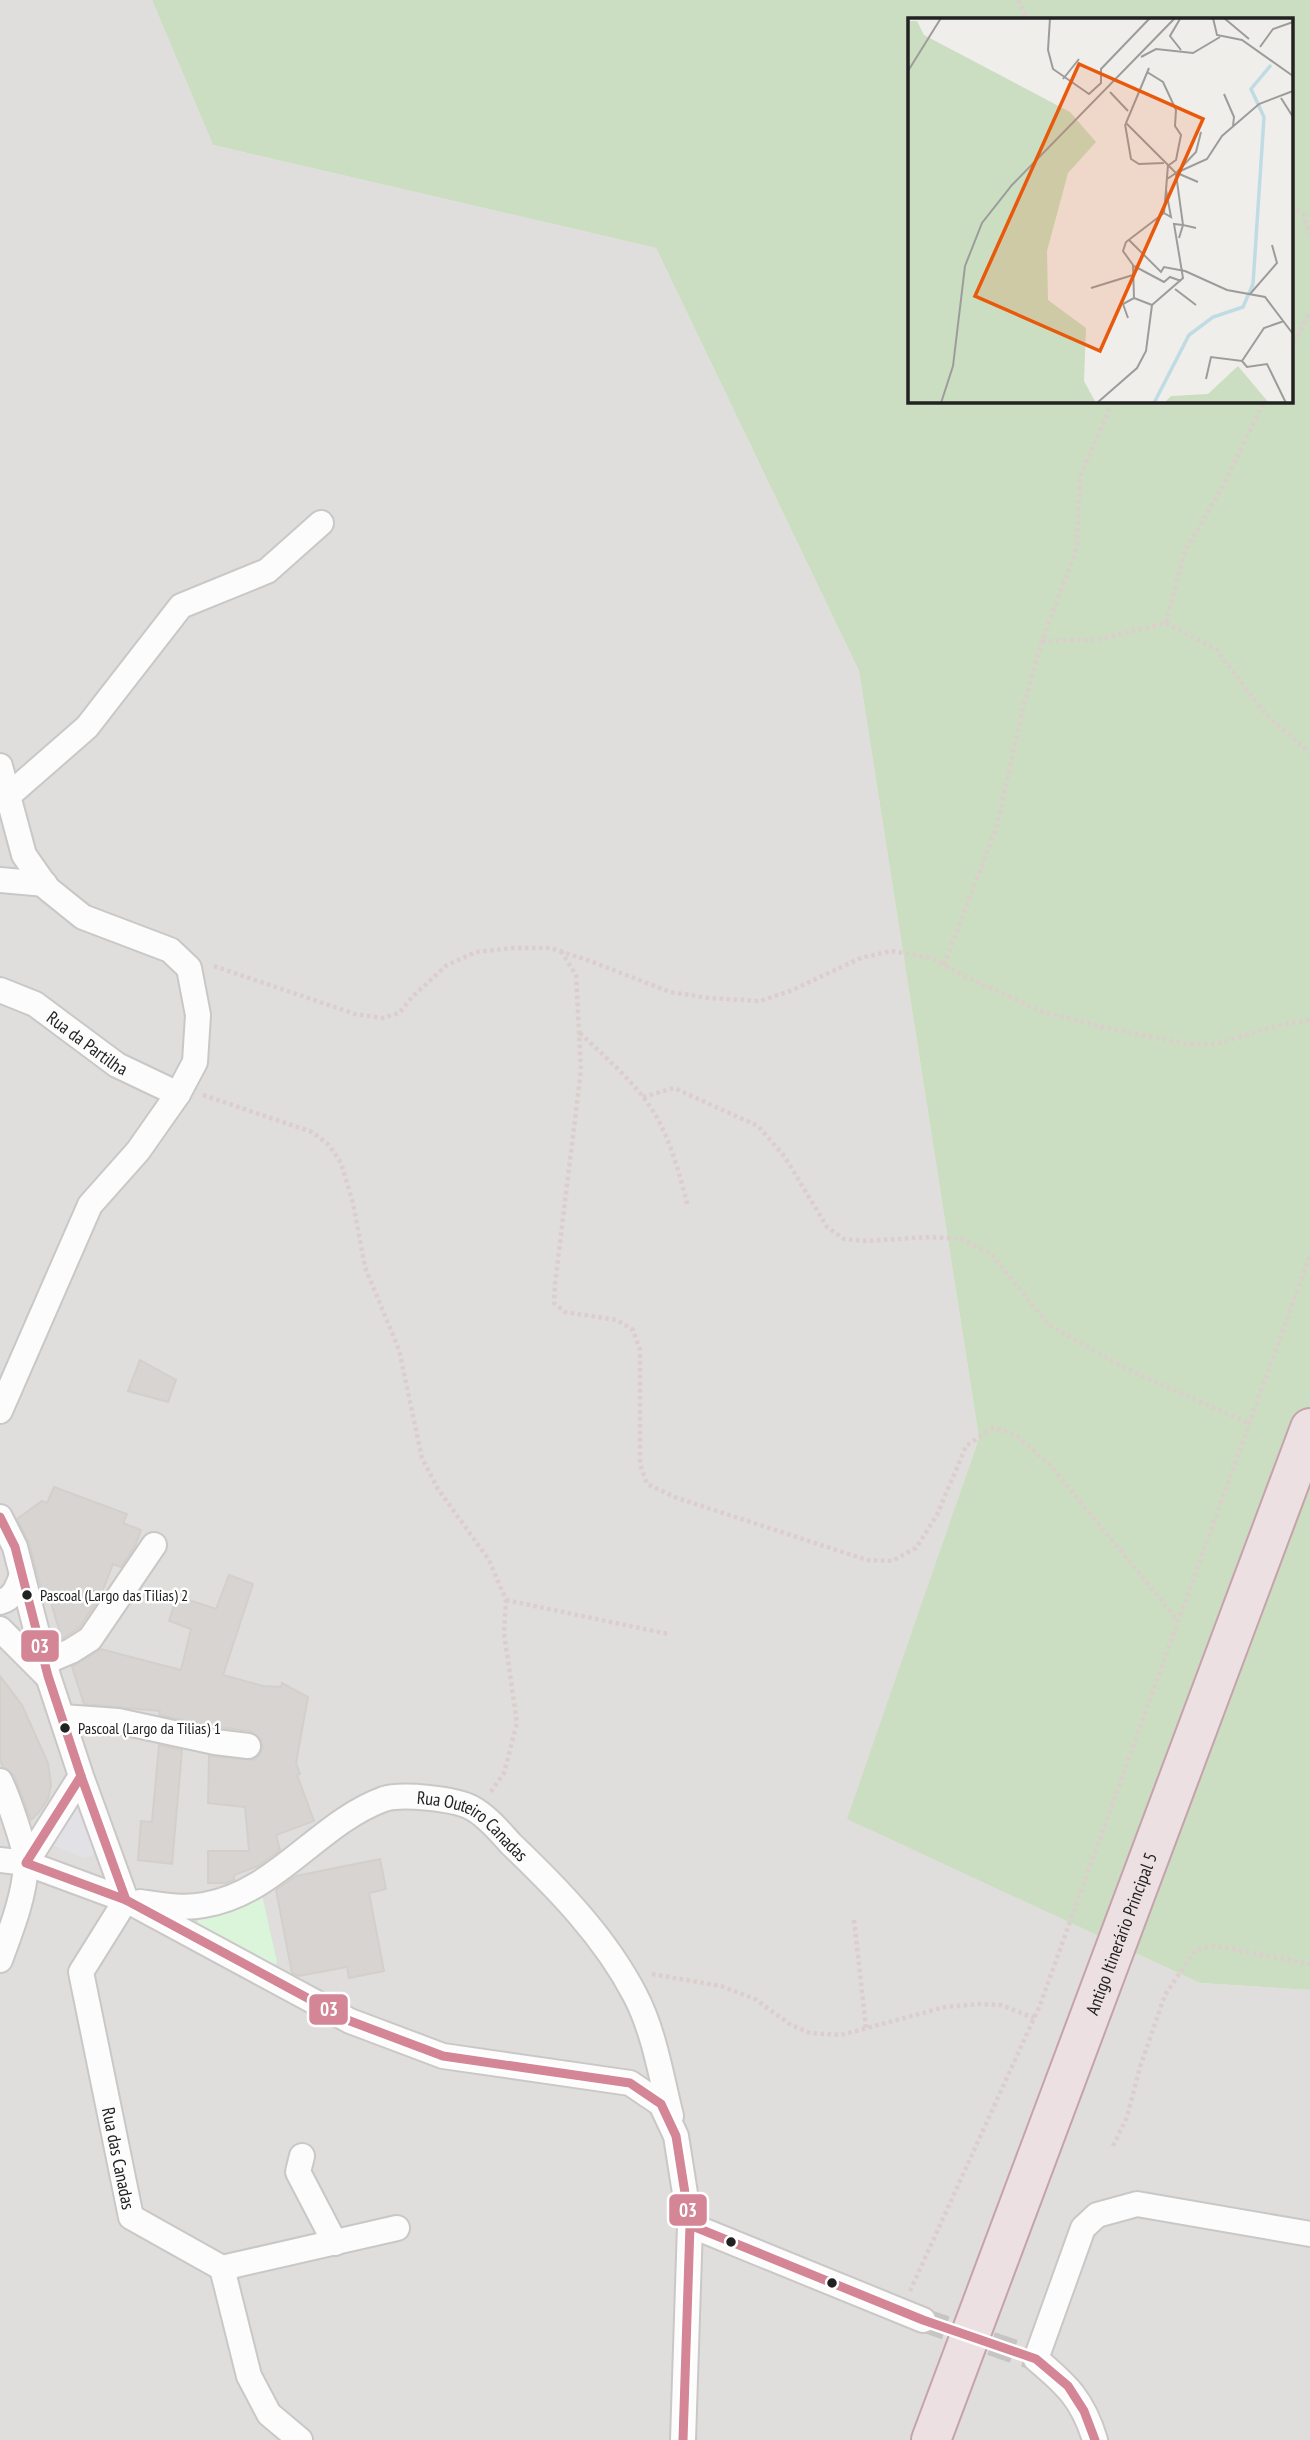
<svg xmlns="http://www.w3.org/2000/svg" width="1310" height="2440" viewBox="0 0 1310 2440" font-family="'PT Sans Narrow',sans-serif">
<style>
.residential{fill:#dfdedc}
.forest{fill:#cbdec1;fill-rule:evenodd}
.park{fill:#daf5da}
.plaza{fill:#e2e1e5}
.building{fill:#d7d4d2;stroke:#d3d0cc;stroke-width:2}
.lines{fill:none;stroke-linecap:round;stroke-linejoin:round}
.street-tunnel{stroke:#c7c5c3;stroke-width:24;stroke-dasharray:24 12;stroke-linecap:butt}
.street-casing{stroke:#c9c8c7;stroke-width:28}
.highway-casing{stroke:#c5a2ac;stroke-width:42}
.path{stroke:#dccecd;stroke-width:4.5;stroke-dasharray:3.5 3.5;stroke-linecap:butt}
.street{stroke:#fdfcfc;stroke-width:24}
.highway{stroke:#ece0e2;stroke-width:38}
.bus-1-casing{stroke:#fff;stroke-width:14}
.bus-1{stroke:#d48596;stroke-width:9}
.bus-dot{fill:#222;stroke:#fff;stroke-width:2.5}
.labels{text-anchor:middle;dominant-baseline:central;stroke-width:5;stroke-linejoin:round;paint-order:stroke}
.bus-label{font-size:16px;fill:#222;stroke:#fff;text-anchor:start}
.street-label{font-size:18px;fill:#222;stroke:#fff}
.inset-river{fill:none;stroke:#bfdbe3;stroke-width:3.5}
.inset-road{fill:none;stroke:#9e9c9b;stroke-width:2}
.view{fill:#e8590c;fill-opacity:0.15;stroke:#e8590c;stroke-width:3.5}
.inset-edge{fill:none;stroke:#222;stroke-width:3.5}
.line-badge{stroke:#fff;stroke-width:2.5}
.badge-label{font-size:19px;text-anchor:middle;font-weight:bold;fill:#fff}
</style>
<rect width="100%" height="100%" fill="#f0eeeb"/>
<path class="residential" d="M0 0H152L213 145 656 248 859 671 979 1438 848 1819 1200 1983 1310 1990V2440H0Z"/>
<path class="forest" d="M152 0H1310V1990L1200 1983 847 1819 979 1438 859 671 656 248 213 145ZM909 19H1291V401H909Z"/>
<path class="park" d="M262 1895 277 1962 274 1967 196 1926 199 1918Z"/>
<path class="plaza" d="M81 1799 96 1851 91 1856 84 1858 50 1844Z"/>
<g class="building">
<path d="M140 1360 176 1380 168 1402 128 1391Z"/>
<path d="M54 1487 127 1514 123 1523 141 1530 135 1546 121 1567 113 1564 100 1597 79 1628 62 1639 48 1593 43 1595 29 1543 17 1519 42 1501 47 1503Z"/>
<path d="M229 1575 253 1584 223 1675 263 1686 281 1687 282 1683 308 1697 296 1763 300 1774 297 1775 314 1821 276 1835 280 1850 258 1866 234 1875V1880L226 1883H208V1851H249L245 1807 208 1803 209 1756 253 1760 259 1755 263 1748 261 1740 250 1731 217 1727 159 1715 160 1711 84 1704 72 1667 101 1649 181 1670 191 1629 169 1621 177 1596 216 1609Z"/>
<path d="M0 1676 22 1705 48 1763 51 1785 48 1799 39 1812 31 1820 14 1775 3 1767 0 1760Z"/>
<path d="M159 1745 182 1750 172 1864 138 1860 141 1821 152 1822Z"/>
<path d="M380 1859 386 1889 369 1893 384 1971 349 1978 347 1967 299 1976 292 1973 276 1890 296 1876Z"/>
</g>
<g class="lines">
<path class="street-tunnel" d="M923 2320 1036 2359"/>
<defs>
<g id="street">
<path d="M0 766 24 855 47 888 83 917 170 950 189 968 198 1015 195 1062 178 1094 138 1151 90 1205 0 1411"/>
<path d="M8 796 87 727 181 606 267 571 321 523"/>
<path d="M0 880 45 884"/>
<path id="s1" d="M0 990 35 1004 117 1065 178 1094"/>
<path d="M0 1517 15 1547 48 1676 81 1776 126 1900 26 1863 81 1776"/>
<path d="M0 1602C14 1598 17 1588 22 1575"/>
<path d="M0 1629 47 1676"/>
<path d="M45 1662 71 1651 90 1639 154 1545"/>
<path d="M62 1717 118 1721 215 1742 248 1746"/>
<path d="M0 1781C7 1795 27 1851 26 1865 24 1898 11 1930 0 1960"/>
<path d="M0 1860 26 1863"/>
<path d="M126 1900 350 2021 443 2056 630 2083 661 2104 676 2136 690 2225 683 2440"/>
<path id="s2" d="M126 1900 81 1972 131 2217 222 2268 249 2376 269 2414 300 2440"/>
<path id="s3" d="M140 1902C161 1905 183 1909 204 1905 276 1893 318 1823 384 1799 402 1793 456 1799 472 1808 487 1816 500 1832 511 1844 558 1889 605 1937 635 1995 654 2031 661 2076 671 2116"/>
<path d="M302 2156 298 2172 335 2243"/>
<path d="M690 2225 923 2320"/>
<path d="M222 2268 397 2228"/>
<path d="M1095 2440C1083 2400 1067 2385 1036 2359L1083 2228 1097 2215 1137 2204 1310 2234"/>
</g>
<g id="highway">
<path id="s4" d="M931 2440 1310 1428"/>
</g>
</defs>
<use href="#street" class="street-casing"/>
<use href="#highway" class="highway-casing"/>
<g class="path">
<path d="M1018 0 1024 13 1023 19"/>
<path d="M1024 13 1034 19"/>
<path d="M1291 205 1303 214 1310 235"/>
<path d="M1291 349 1310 312"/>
<path d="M1166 623 1185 551 1223 486 1264 401"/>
<path d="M1042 641 1096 640 1166 623 1216 649 1266 715 1310 753"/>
<path d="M561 951 576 975 581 1070 555 1284 554 1303 565 1312 617 1320 633 1330 640 1350V1464L647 1484 677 1498 867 1560 892 1561 916 1548 937 1515 966 1446 993 1428 1015 1434 1050 1465 1179 1622"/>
<path d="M944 965 997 826 1022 712 1042 641 1077 548 1080 476 1113 401"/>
<path d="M214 966 355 1014 383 1018 399 1013 413 996 447 965 476 952 512 948H551L590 961 670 992 709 998 760 1001 790 991 861 958 891 951 932 958 962 975 1043 1012 1111 1029 1188 1044H1216L1280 1025 1310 1020"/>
<path d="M580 1033C604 1056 630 1078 649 1105 670 1135 679 1173 688 1207"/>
<path d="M203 1095 312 1132 329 1145 341 1163 353 1203 365 1267 399 1350 422 1458 438 1489 489 1560 506 1600 504 1633 517 1723 504 1773 490 1793"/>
<path d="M643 1097 674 1088 758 1126 785 1157 827 1227 844 1239 863 1241 930 1237 961 1239 991 1254 1049 1325 1125 1368 1250 1424"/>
<path d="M506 1600 668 1634"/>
<path d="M854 1920 866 2028"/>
<path d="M652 1974 721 1986 755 1999 791 2025 810 2033 841 2035 945 2007 980 2004 1001 2005 1034 2018"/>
<path d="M1113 2146 1127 2117 1140 2067 1165 1995 1195 1950 1216 1946 1310 1964"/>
<path d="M910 2291 1040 2005 1310 1255"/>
</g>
<use href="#street" class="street"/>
<use href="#highway" class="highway"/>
<defs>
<g id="bus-1">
<path d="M0 1517 15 1547 48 1676 81 1776"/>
<path d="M81 1776 126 1900 26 1863Z"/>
<path d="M126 1900 350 2021 443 2056 630 2083 661 2104 676 2136 690 2225 683 2440"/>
<path d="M690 2225 923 2320 1036 2359 1068 2386 1084 2411 1095 2440"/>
</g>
</defs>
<use href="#bus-1" class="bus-1-casing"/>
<use href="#bus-1" class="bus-1"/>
</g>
<g class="bus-dot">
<circle cx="27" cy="1595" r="6"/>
<circle cx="65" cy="1728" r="6"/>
<circle cx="731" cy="2242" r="6"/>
<circle cx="832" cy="2283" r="6"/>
</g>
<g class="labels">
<g class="bus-label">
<text x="40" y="1595">Pascoal (Largo das Tilias) 2</text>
<text x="78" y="1728">Pascoal (Largo da Tilias) 1</text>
</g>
<g class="street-label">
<text stroke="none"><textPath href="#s1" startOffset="103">Rua da Partilha</textPath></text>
<text stroke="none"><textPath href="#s3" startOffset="373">Rua Outeiro Canadas</textPath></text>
<text stroke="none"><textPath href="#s4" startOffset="541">Antigo Itinerário Principal 5</textPath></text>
<text stroke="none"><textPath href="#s2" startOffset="275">Rua das Canadas</textPath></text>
</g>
</g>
<g transform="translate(908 18)">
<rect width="385" height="385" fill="#f0eeeb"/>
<path d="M0 3H9L16 17 162 94 188 124 160 155 139 233 140 282 178 310 176 363 188 385H0ZM330 348 361 385H256L263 378 300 376Z" fill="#cbdec1"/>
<path class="inset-river" d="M246 385 281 317 305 299 335 289 345 266 356 99 343 71 363 47"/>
<path class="inset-road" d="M142 0 140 32 145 51 181 76 193 65V51L242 0M305 0 309 17 334 22 385 58M316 0 341 21M272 1 262 18 273 32M352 29 365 11 385 4M233 39 248 31 285 35 312 19M241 50 218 105 260 147M0 53 33 0M239 54 255 64 268 92 267 108 273 117 268 142 261 147M155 61 171 41M202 74 220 93M316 76 326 99 325 108M373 80 385 99M217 106 223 141 231 146 256 145M269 154 288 134 293 114M268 155 299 141 314 118 351 86 385 73M269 155 290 164M268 156 275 207 288 210M258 172 256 195 263 199 258 172 260 147 268 155 259 161M221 222 253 254 256 249 277 253M226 248 256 264 262 259 273 263M277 253 319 272 357 279 385 316M183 270 225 257M267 271 288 287M342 276 369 245 364 227M244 287 226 280 225 247 215 233 218 224 256 195M244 287 275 260 266 206 275 207 271 220M220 300 215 286 226 280M334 343 339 349 359 346 378 385M298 361 303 339 334 343 356 310 376 303M33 385 45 348 57 248 74 205 104 167 267 0M189 385 229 350 238 333 244 287"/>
<path class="view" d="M171 46 295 101 192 333 67 278Z"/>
<rect width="385" height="385" class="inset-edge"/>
</g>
<g class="line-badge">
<rect x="20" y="1629" width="40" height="34" rx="7" fill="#d48596"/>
<rect x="308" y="1993" width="41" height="33" rx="7" fill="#d48596"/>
<rect x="668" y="2193" width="40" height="34" rx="7" fill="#d48596"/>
</g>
<g class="badge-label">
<text x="40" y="1653">03</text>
<text x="329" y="2016">03</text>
<text x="688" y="2217">03</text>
</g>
</svg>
